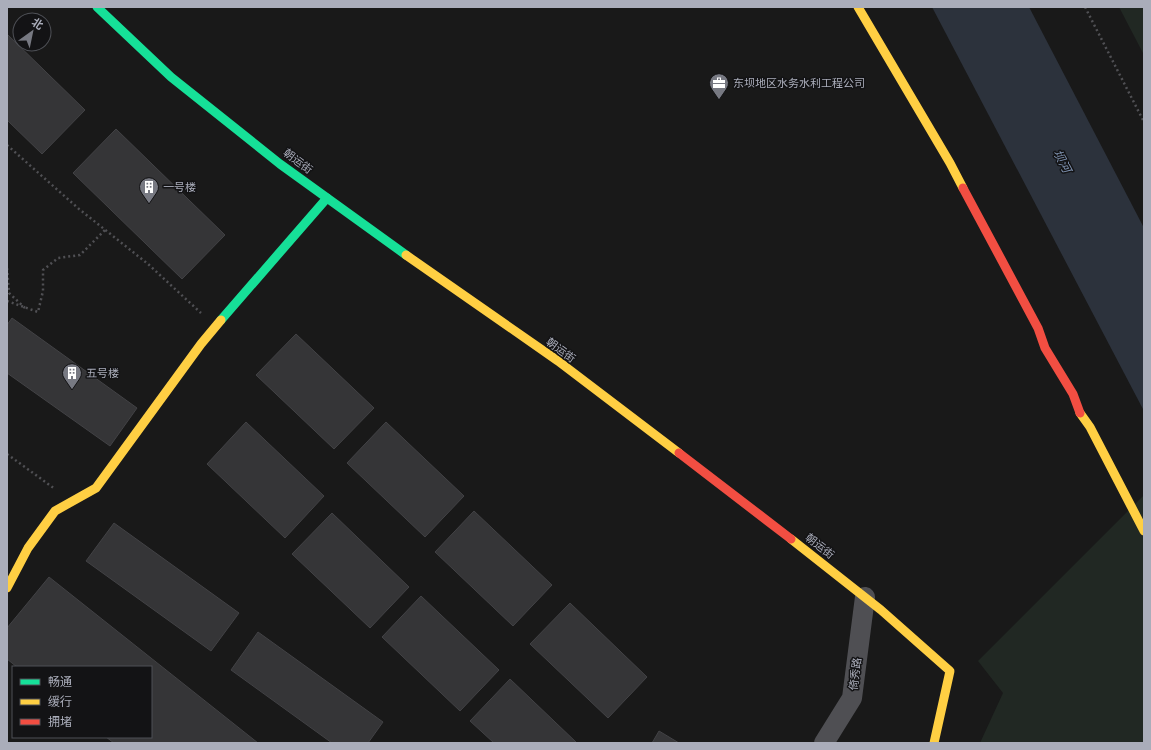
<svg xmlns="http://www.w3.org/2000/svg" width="1151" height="750" viewBox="0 0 1151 750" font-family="Jost,'Noto Sans SC',sans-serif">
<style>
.green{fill:#212823}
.water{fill:#2c323c}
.building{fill:#353537;stroke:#424245}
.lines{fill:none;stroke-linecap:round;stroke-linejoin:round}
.path{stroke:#505054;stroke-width:2.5;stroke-dasharray:2 3;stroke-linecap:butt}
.street{stroke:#4f4f53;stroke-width:20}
.fast{stroke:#16e098;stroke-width:9}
.slow{stroke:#ffcf43;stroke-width:9}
.jam{stroke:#f24e42;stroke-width:9}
.labels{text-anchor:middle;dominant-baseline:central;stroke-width:3;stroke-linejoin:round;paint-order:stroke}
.poi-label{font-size:11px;fill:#aaadba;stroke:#131315;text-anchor:start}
.street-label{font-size:11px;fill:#aaadba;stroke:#131315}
.water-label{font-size:12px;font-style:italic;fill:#8296b5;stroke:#131315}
</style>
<rect width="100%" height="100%" fill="#191919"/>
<g class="green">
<path d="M1119 7H1144V55Z"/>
<path d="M1144 495V743H980L1003 693 978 661Z"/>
</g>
<path class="water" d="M932 7H1029L1144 228V411Z"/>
<g class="building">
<path d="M7 34 85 110 42 154 7 120Z"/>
<path d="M116 129 225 235 182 279 73 173Z"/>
<path d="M12 318 137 408 110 446 7 373V325Z"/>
<path d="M296 334 374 408 334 449 256 375Z"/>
<path d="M246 422 324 496 285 538 207 464Z"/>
<path d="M386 422 464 496 425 537 347 463Z"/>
<path d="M474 511 552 585 513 626 435 552Z"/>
<path d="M332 513 409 587 370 628 292 554Z"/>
<path d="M114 523 239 613 211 651 86 561Z"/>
<path d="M49 577 258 743H114L106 737H151V667H17L7 659V628Z"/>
<path d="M421 596 499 670 460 711 382 637Z"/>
<path d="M570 603 647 677 608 718 530 644Z"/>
<path d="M258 632 383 722 368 743H332L231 670Z"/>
<path d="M510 679 577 743H494L470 721Z"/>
<path d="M659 731 679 743H652Z"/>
</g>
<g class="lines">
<g class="path">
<path d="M1085 7 1144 122"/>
<path d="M7 145 79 209 148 264 201 313"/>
<path d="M7 268 9 293 25 308"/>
<path d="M7 301 38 312 43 291V270L58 258 80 255 105 230"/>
<path d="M7 454 55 489"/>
</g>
<path class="street" d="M824 743 852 698 865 597"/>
<g class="fast">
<path d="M97 7 171 77 280 164 406 255"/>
<path d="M221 320 327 198"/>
</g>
<g class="slow">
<path d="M858 7 950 163 963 188"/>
<path d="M406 255 558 361 679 453"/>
<path d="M1080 413 1090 427 1144 531"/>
<path d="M791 539 881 610 950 671 934 743"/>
<path d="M7 588 28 548 55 511 96 488 201 344 221 320"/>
</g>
<g class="jam">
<path d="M963 188 1038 328 1045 348 1073 394 1080 413"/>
<path d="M679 453 791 539"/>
</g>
</g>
<defs>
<symbol id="office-pin" viewBox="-11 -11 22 30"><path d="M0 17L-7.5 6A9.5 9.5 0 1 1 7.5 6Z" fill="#777982" stroke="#131315"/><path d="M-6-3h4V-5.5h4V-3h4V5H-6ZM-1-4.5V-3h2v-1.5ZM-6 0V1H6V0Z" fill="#fff"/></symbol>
<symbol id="building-pin" viewBox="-11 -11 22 30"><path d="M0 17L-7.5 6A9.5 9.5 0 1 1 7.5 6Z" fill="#777982" stroke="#131315"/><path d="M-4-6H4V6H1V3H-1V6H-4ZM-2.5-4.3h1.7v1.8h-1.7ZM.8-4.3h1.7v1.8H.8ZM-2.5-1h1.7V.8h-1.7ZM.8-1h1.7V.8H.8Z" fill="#fff"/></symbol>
</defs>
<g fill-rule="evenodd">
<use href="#office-pin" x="708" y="72" width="22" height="30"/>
<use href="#building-pin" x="138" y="176" width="22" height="30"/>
<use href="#building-pin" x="61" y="362" width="22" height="30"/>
</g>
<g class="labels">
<g class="poi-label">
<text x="733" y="83">东坝地区水务水利工程公司</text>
<text x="163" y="187">一号楼</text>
<text x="86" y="373">五号楼</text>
</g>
<g class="street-label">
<text transform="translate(298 161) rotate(37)">朝运街</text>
<text transform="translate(561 350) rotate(36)">朝运街</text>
<text transform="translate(820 546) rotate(38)">朝运街</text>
<text transform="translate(855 674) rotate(-83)">倚秀路</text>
</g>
<g class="water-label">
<text transform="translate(1062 161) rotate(62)">坝河</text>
</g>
</g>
<rect width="1151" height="750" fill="none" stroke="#aaadba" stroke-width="16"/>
<rect x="12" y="666" width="140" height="72" fill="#131315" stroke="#4f5157"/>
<rect x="20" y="679" width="20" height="6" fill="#16e098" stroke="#4f5157"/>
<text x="48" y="686" font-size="12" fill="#aaadba">畅通</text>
<rect x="20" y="699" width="20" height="6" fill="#ffcf43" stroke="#4f5157"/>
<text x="48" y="706" font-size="12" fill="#aaadba">缓行</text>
<rect x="20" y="719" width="20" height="6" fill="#f24e42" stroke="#4f5157"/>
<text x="48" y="726" font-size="12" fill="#aaadba">拥堵</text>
<g transform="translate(32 32) rotate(33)"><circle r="19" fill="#131315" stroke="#4f5157"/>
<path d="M0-3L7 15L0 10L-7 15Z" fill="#777982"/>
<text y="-6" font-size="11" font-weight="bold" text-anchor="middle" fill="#aaadba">北</text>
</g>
</svg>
